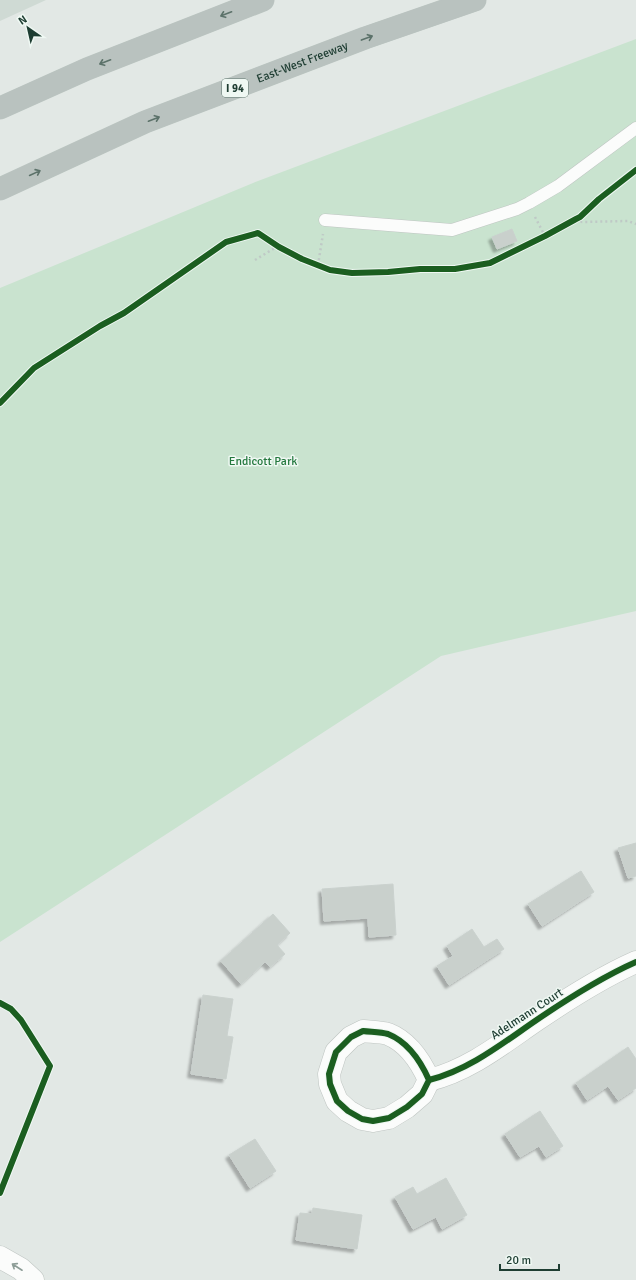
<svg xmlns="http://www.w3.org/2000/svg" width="636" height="1280" viewBox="0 0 636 1280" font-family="Signika,sans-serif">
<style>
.built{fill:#cfdad4}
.green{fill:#c9e3cf}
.building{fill:#c9d0cc;stroke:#cad1ce;filter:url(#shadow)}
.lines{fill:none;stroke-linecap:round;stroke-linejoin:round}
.lane-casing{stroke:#bfc5c2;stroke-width:13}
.street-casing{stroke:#bfc5c2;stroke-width:23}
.highway-casing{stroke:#bbc5c1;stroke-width:23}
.path{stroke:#bfc9c6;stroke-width:2.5;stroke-dasharray:2 3;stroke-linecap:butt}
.lane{stroke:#fbfcfb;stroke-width:12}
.street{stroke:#fbfcfb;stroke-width:22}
.highway{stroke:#b9c2bf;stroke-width:22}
.cycleway-casing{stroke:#eff8f3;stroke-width:8}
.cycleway{stroke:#1b5e20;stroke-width:6}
.oneway{stroke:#5c726a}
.oneway2{stroke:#8c9c96}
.labels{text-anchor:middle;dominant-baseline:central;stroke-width:3;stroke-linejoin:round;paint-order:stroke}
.shield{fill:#eff8f3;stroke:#5d756c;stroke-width:1}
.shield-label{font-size:11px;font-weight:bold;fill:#1e3d32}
.street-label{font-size:12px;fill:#1e3d32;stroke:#eff8f3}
.park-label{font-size:12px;fill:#24783e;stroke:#eff8f3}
</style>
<defs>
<filter id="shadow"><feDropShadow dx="-3.5" dy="3.5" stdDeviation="1" flood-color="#0004"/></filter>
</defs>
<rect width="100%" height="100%" fill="#e2e8e5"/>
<path class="built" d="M0 0H46L0 21Z"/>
<path class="green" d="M636 39V611L441 656 0 942V288L253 183Z"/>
<g class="building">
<path d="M512 229 517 241 497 249 492 237Z"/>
<path d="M636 843V876L628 878 618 848Z"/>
<path d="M581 871 594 892 542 926 528 904Z"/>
<path d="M393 884 396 935 369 937 368 918 324 921 322 889Z"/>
<path d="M273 914 290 933 277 945 285 954 270 967 265 962 241 984 221 961Z"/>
<path d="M472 929 484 947 497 939 504 949 449 985 437 966 453 956 447 946Z"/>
<path d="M203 995 233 999 227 1036 233 1037 226 1079 191 1074Z"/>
<path d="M628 1047 636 1059V1088L618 1100 608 1086 587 1100 576 1083Z"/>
<path d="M540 1111 563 1146 546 1157 539 1146 520 1157 505 1134Z"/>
<path d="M255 1139 276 1171 250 1188 229 1155Z"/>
<path d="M446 1178 467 1215 442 1229 436 1217 413 1229 395 1197 413 1187 417 1194Z"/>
<path d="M313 1208 362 1215 357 1249 296 1240 300 1213 312 1214Z"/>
</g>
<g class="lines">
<defs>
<path id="lane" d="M325 220 452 230 517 209 529 203 558 186 636 128"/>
<g id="street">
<path d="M363 1031C371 1032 381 1032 388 1034 408 1042 421 1062 429 1080L422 1094 407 1107 389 1118 373 1121 362 1119 348 1111 337 1101 330 1084 329 1074 336 1052 351 1037Z"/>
<path d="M429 1080C470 1070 504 1042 538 1019 569 998 602 977 636 962"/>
<path d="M0 1257 21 1269 33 1280"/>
</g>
<g id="highway">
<path d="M0 108 87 69 263 0"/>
<path id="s1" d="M0 189 145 122 365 38 475 0"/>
</g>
</defs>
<use href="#lane" class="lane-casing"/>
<use href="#street" class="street-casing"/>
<use href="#highway" class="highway-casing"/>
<g class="path">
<path d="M535 217 545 236"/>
<path d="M576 219 582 222 628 221 636 224"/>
<path d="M255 260 278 246"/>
<path d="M318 265 323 234"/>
</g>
<use href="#lane" class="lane"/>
<use href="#street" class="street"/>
<use href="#highway" class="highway"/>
<defs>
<g id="cycleway">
<path d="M0 403 34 368 100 326 124 313 226 242 258 233 279 247 302 259 330 270 352 273 388 272 420 269H455L490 263 545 236 576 219 580 217 599 199 636 170"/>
<path d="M0 1003 11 1009 21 1020 50 1066 0 1193"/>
<path d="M363 1031C371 1032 381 1032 388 1034 408 1042 421 1062 429 1080L422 1094 407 1107 389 1118 373 1121 362 1119 348 1111 337 1101 330 1084 329 1074 336 1052 351 1037Z"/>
<path d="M429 1080C470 1070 504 1042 538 1019 569 998 602 977 636 962"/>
</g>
</defs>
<use href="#cycleway" class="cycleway-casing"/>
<use href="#cycleway" class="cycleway"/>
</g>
<defs><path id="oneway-shaft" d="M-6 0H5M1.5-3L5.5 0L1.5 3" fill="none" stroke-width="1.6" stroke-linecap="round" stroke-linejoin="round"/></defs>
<g class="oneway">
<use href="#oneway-shaft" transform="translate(226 14) rotate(159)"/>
<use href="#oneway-shaft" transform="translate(367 38) rotate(-20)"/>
<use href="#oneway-shaft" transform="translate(105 62) rotate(159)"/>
<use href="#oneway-shaft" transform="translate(154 119) rotate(-21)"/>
<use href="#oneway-shaft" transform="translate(35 173) rotate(-25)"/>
</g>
<use class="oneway2" href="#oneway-shaft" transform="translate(17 1267) rotate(-147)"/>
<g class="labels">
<rect class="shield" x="222" y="79" width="26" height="18" rx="3"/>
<g class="shield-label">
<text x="235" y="88">I 94</text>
</g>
<g class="street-label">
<text stroke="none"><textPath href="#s1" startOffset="328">East-West Freeway</textPath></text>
<text transform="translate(527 1014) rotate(-33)">Adelmann Court</text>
</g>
<g class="park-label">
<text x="263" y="461">Endicott Park</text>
</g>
</g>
<g transform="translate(28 28) rotate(326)" stroke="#eff8f3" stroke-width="3" paint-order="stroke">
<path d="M0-3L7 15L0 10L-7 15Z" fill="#1e3d32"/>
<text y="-6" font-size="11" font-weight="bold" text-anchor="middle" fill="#1e3d32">N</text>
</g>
<path d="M500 1264v6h59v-6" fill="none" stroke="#1e3d32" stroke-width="2"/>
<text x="506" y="1264" font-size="12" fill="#1e3d32" stroke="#eff8f3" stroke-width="3" paint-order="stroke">20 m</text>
</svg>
